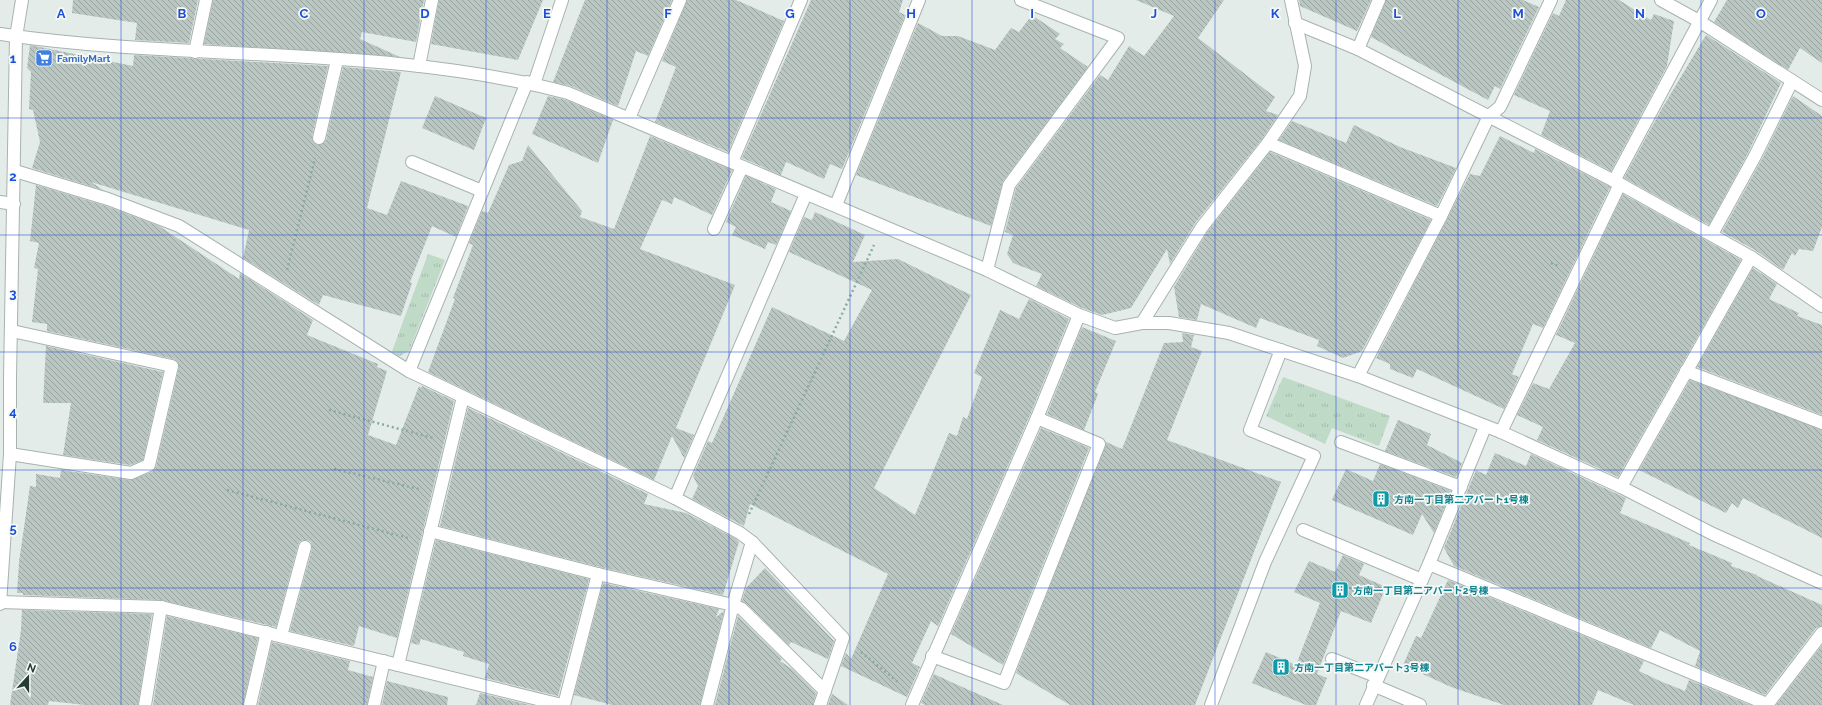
<svg xmlns="http://www.w3.org/2000/svg" width="1822" height="705" viewBox="0 0 1822 705" font-family="Raleway,'Noto Sans JP',sans-serif">
<style>
.park{fill:url(#park-tufts)}
.building{fill:url(#building-back-hatch)}
.lines{fill:none;stroke-linecap:round;stroke-linejoin:round}
.minor-casing{stroke:#a7b3b0;stroke-width:14}
.path{stroke:#88aba2;stroke-width:2.5;stroke-dasharray:2 3;stroke-linecap:butt}
.minor{stroke:#fff;stroke-width:12}
.grid{fill:none;stroke:#1d4ed8;stroke-width:1;stroke-opacity:0.55}
.labels{text-anchor:middle;dominant-baseline:central;stroke-width:3.5;stroke-linejoin:round;paint-order:stroke}
.shop-label{font-size:10px;font-weight:bold;fill:#366cbe;stroke:#f4f9f7;text-anchor:start}
.culture-label{font-size:10px;font-weight:bold;fill:#0d838f;stroke:#f4f9f7;text-anchor:start}
.grid-label{font-size:13px;text-anchor:middle;font-weight:bold;fill:#1d4ed8;stroke:#f4f9f7;stroke-width:3.5;stroke-linejoin:round;paint-order:stroke}
</style>
<defs>
<pattern id="park-tufts" width="24" height="20" patternUnits="userSpaceOnUse"><rect width="24" height="20" fill="#c0dac8"/><path d="M3 7l-1-3M5 7V3M7 7l1-3M15 17l-1-3M17 17v-4M19 17l1-3" fill="none" stroke="#a5bcac"/></pattern>
<pattern id="building-back-hatch" width="6" height="6" patternUnits="userSpaceOnUse"><rect width="6" height="6" fill="#bac6c2"/><path d="M-1 5l2 2M0 0l6 6M5-1l2 2" fill="none" stroke="#97a29e"/></pattern>
</defs>
<rect width="100%" height="100%" fill="#e4ece9"/>
<g class="park">
<path d="M428 254 445 260 409 351 400 356 391 354Z"/>
<path d="M1283 377 1390 416 1379 446 1332 428 1325 444 1266 416Z"/>
</g>
<g class="building">
<path d="M73 0H198L189 43 135 40 137 23 72 13Z"/>
<path d="M213 0H424L416 42 362 32 360 39 400 57 204 44Z"/>
<path d="M439 0H543L518 60 431 44Z"/>
<path d="M585 0H672L648 56 636 51 618 106 571 86 553 82Z"/>
<path d="M687 0H736L784 21 728 152 655 122 676 67 662 61Z"/>
<path d="M811 0H903L899 12 905 15 842 169 830 164 824 179 786 162 781 175 742 158Z"/>
<path d="M1136 0H1224L1198 38 1275 97 1266 111 1278 115 1262 139 1196 222 1170 264 1167 249 1131 308 1102 315 1082 308 1036 286 1042 274 1013 263 1007 254 1013 235 1005 232 1016 188 1100 75 1108 80 1129 46 1144 56 1174 16Z"/>
<path d="M1299 0H1371L1357 31 1300 6Z"/>
<path d="M1386 0H1523L1539 7 1500 89 1495 86 1488 100 1371 37Z"/>
<path d="M1566 0H1619L1651 20 1654 14 1674 21 1667 66 1611 171 1541 135 1550 111 1514 95 1553 13 1559 16Z"/>
<path d="M1727 0H1822V63L1800 48 1788 70 1714 22Z"/>
<path d="M1032 15 1060 34 1055 39 1064 44 1060 48 1088 67 1003 181 991 226 856 175 918 23 942 36H958L995 50 1011 28 1019 32Z"/>
<path d="M1706 35 1781 83 1748 153 1709 225 1624 178 1661 110Z"/>
<path d="M30 45 133 66 134 55 328 66 312 136 314 143 318 145 324 143 326 140 343 67 401 72 367 208 387 215 401 181 468 206 456 237 432 226 410 282 412 283 401 316 323 295 319 305 243 258 249 230 91 182 103 190 32 168 40 142 33 110 29 109 31 72 27 68Z"/>
<path d="M435 96 486 118 474 150 422 128Z"/>
<path d="M548 96 566 100 613 120 598 163 532 134Z"/>
<path d="M1793 96 1822 116V227L1813 251 1799 249 1795 256 1792 253 1783 270 1755 250 1722 232 1762 159Z"/>
<path d="M1292 121 1346 143 1354 125 1400 147 1456 168 1437 206 1279 140Z"/>
<path d="M650 136 732 170 712 215 674 197 672 204 662 200 640 249 735 285 676 428 694 435 684 458 672 436 654 480 428 372 455 299 453 298 473 245 469 243 482 211 488 213 509 165 522 161 528 145 582 211 580 217 614 229Z"/>
<path d="M1500 136 1534 153 1535 149 1610 187 1543 328 1533 324 1512 374 1519 377 1504 409 1417 369 1413 378 1390 369V364L1376 358 1470 174 1480 176Z"/>
<path d="M1270 152 1431 220 1362 351 1343 358 1317 346 1319 340 1260 318 1256 328 1201 304 1197 320 1179 317 1174 287 1208 231Z"/>
<path d="M746 176 776 189 771 202 791 211 776 245 768 242 765 249 732 235 736 227 726 222Z"/>
<path d="M36 185 106 206 159 226 239 279 240 273 313 320 307 335 378 364 377 367 387 371 368 435 396 445 419 386 421 388 422 386 454 401 397 638 359 626 354 646 290 631 312 549 311 542 307 540 300 541 298 545 276 627 161 600 23 595V593H17L19 562 30 486 36 487V474L60 478 61 470 130 480 152 472 156 467 179 367 177 361 174 359 47 331V324L32 322 38 269 34 268 39 243 30 241Z"/>
<path d="M1623 194 1741 260 1618 477 1537 440 1543 427 1517 415 1533 383 1549 389 1575 343 1556 335Z"/>
<path d="M815 212 865 235 853 262 898 259 971 295 874 488 915 515 949 433 957 436 963 417 967 419 982 377 974 373 1000 310 1019 319 1029 299 1069 319 1030 415 938 626 931 621 912 663 920 667 907 697 841 666 846 653 851 659 888 574 750 504 744 526 692 499 698 486 693 476 708 441 712 443 772 307 844 341 872 290 789 252 804 217 812 220Z"/>
<path d="M1753 268 1777 284 1769 299 1799 313 1797 316 1822 325V415L1697 367Z"/>
<path d="M1082 327 1116 341 1095 392 1098 394 1084 430 1047 414Z"/>
<path d="M1182 333 1194 335 1191 347 1202 351 1167 440 1281 482 1195 705H1070L1016 673 1106 442 1122 449 1164 343 1183 342Z"/>
<path d="M46 346 163 372 143 460 130 465 63 455 71 403H43Z"/>
<path d="M1690 380 1822 430V538L1743 498 1738 508 1732 503 1726 513 1639 470Z"/>
<path d="M468 408 648 494 644 504 686 513 736 539 739 542 723 595 600 567 440 526Z"/>
<path d="M1398 420 1431 434 1427 445 1462 463 1456 477 1385 451Z"/>
<path d="M1041 428 1089 448 1003 665 951 634Z"/>
<path d="M1495 453 1526 466 1531 454 1626 498 1620 513 1690 543 1689 545 1732 563 1731 566 1757 575V576L1822 605V626L1816 628 1765 695 1695 666 1700 651 1660 630 1651 648 1454 566 1444 548 1476 470 1486 475Z"/>
<path d="M1380 464 1451 491 1434 533 1422 514 1413 535 1332 500 1346 469 1373 481Z"/>
<path d="M436 540 589 579 558 696 485 678 489 664 463 656 464 652 421 639 419 645 411 643Z"/>
<path d="M1343 555 1364 564 1359 575 1386 587 1371 623 1341 611 1317 674 1327 678 1316 705H1306L1252 683 1266 652 1296 665 1320 603 1294 592 1309 561 1335 572Z"/>
<path d="M765 568 834 641 828 659 791 642 789 645 747 604 742 601 746 588Z"/>
<path d="M1448 580 1644 661 1639 671 1660 681 1685 691 1689 680 1750 705H1634L1598 690 1592 705H1504L1451 687 1403 665 1416 636 1421 638Z"/>
<path d="M603 583 719 609 716 617 724 611 700 705H612L574 695Z"/>
<path d="M22 610 152 614 138 705H85L49 701 48 705H10L21 630Z"/>
<path d="M167 616 258 638 243 705H153Z"/>
<path d="M738 616 782 659 780 661 792 669 816 693 813 705H715Z"/>
<path d="M272 642 350 661 348 670 373 677 367 705H258Z"/>
<path d="M1822 645V705H1776Z"/>
<path d="M934 674 951 682 1003 705H925L921 703Z"/>
<path d="M387 681 448 697 447 705H382Z"/>
<path d="M480 693 530 705H476Z"/>
<path d="M832 694 848 705H828Z"/>
</g>
<g class="lines">
<defs>
<g id="minor">
<path d="M1661 0 1699 21 1822 100"/>
<path d="M1295 23 1358 49 1620 184 1751 257 1822 306"/>
<path d="M0 34C188 62 383 44 568 93L987 270 1079 315 1115 328 1142 323H1169L1229 333 1358 376 1501 432 1621 487 1713 534 1822 583"/>
<path d="M1358 49 1379 0"/>
<path d="M195 52 206 0"/>
<path d="M419 66 432 0"/>
<path d="M534 84 562 0"/>
<path d="M629 118 680 0"/>
<path d="M319 138 337 60"/>
<path d="M1268 143 1441 216"/>
<path d="M412 162 482 191"/>
<path d="M732 162 801 0"/>
<path d="M15 171 108 199 179 226 409 371 675 498 740 533 752 542 843 638 820 705"/>
<path d="M1614 181 1711 0"/>
<path d="M0 202 14 204"/>
<path d="M836 205 919 0"/>
<path d="M714 229 742 167"/>
<path d="M1712 234 1755 156 1792 81"/>
<path d="M987 270 1009 185 1118 38 1021 0"/>
<path d="M1142 323 1202 227 1268 143 1300 96 1305 66 1291 0"/>
<path d="M409 371 527 82"/>
<path d="M1686 371 1822 423"/>
<path d="M1358 376 1441 216 1489 116 1500 107 1551 0"/>
<path d="M1501 432 1620 184"/>
<path d="M1341 442 1461 487"/>
<path d="M10 454 131 473 149 465 172 366 12 331"/>
<path d="M1621 487 1751 257"/>
<path d="M675 498 806 194"/>
<path d="M1303 530 1422 580"/>
<path d="M430 531 598 574 733 605 742 609 825 691"/>
<path d="M1429 564 1767 704"/>
<path d="M0 602 161 607 562 705"/>
<path d="M0 604 10 454V378L16 37 22 0"/>
<path d="M281 636 305 547"/>
<path d="M932 656 1004 683 1099 444 1037 418"/>
<path d="M1332 659 1378 677"/>
<path d="M398 665 463 397"/>
<path d="M1373 685 1420 705"/>
<path d="M145 705 161 607"/>
<path d="M250 705 267 632"/>
<path d="M374 705 384 661"/>
<path d="M564 705 598 574"/>
<path d="M707 705 733 605 752 542"/>
<path d="M912 705 1037 418 1079 315"/>
<path d="M1211 705 1265 562 1314 456 1250 430 1281 350"/>
<path d="M1366 705 1429 564 1485 427"/>
<path d="M1767 705 1822 633"/>
</g>
</defs>
<use href="#minor" class="minor-casing"/>
<g class="path">
<path d="M1551 263 1558 266"/>
<path d="M287 270 315 158"/>
<path d="M329 410 433 438"/>
<path d="M334 469 419 489"/>
<path d="M227 490 408 538"/>
<path d="M749 514 874 245"/>
<path d="M861 652 899 683"/>
</g>
<use href="#minor" class="minor"/>
</g>
<path class="grid" d="M121 0V705M243 0V705M364 0V705M486 0V705M607 0V705M729 0V705M850 0V705M972 0V705M1093 0V705M1215 0V705M1336 0V705M1458 0V705M1579 0V705M1701 0V705M0 118H1822M0 235H1822M0 352H1822M0 470H1822M0 588H1822"/>
<defs>
<symbol id="supermarket-square" viewBox="-11 -11 22 22"><rect x="-9" y="-9" width="18" height="18" rx="4" fill="#3f7fe0" stroke="#f4f9f7"/><path d="M-6-5.5h2.5l.6 2H6L4.5 2H-2.5L-4.4-4H-6ZM-1.5 3.2a1.3 1.3 0 1 0 .1 0ZM3 3.2a1.3 1.3 0 1 0 .1 0Z" fill="#fff"/></symbol>
<symbol id="building-square" viewBox="-11 -11 22 22"><rect x="-9" y="-9" width="18" height="18" rx="4" fill="#0f9aa8" stroke="#f4f9f7"/><path d="M-4-6H4V6H1V3H-1V6H-4ZM-2.5-4.3h1.7v1.8h-1.7ZM.8-4.3h1.7v1.8H.8ZM-2.5-1h1.7V.8h-1.7ZM.8-1h1.7V.8H.8Z" fill="#fff"/></symbol>
</defs>
<g fill-rule="evenodd">
<use href="#supermarket-square" x="34" y="48" width="20" height="20"/>
<use href="#building-square" x="1371" y="489" width="20" height="20"/>
<use href="#building-square" x="1330" y="580" width="20" height="20"/>
<use href="#building-square" x="1271" y="657" width="20" height="20"/>
</g>
<g class="labels">
<g class="shop-label">
<text x="57" y="58">FamilyMart</text>
</g>
<g class="culture-label">
<text x="1394" y="499">方南一丁目第二アパート1号棟</text>
<text x="1353" y="590">方南一丁目第二アパート2号棟</text>
<text x="1294" y="667">方南一丁目第二アパート3号棟</text>
</g>
</g>
<g class="grid-label">
<text x="61" y="18">A</text>
<text x="182" y="18">B</text>
<text x="304" y="18">C</text>
<text x="425" y="18">D</text>
<text x="547" y="18">E</text>
<text x="668" y="18">F</text>
<text x="790" y="18">G</text>
<text x="911" y="18">H</text>
<text x="1032" y="18">I</text>
<text x="1154" y="18">J</text>
<text x="1275" y="18">K</text>
<text x="1397" y="18">L</text>
<text x="1518" y="18">M</text>
<text x="1640" y="18">N</text>
<text x="1761" y="18">O</text>
<text x="13" y="63">1</text>
<text x="13" y="181">2</text>
<text x="13" y="298">3</text>
<text x="13" y="416">4</text>
<text x="13" y="533">5</text>
<text x="13" y="651">6</text>
</g>
<g transform="translate(28 677) rotate(21)" stroke="#f4f9f7" stroke-width="3" paint-order="stroke">
<path d="M0-3L7 15L0 10L-7 15Z" fill="#253b36"/>
<text y="-6" font-size="11" font-weight="bold" text-anchor="middle" fill="#253b36">N</text>
</g>
</svg>
